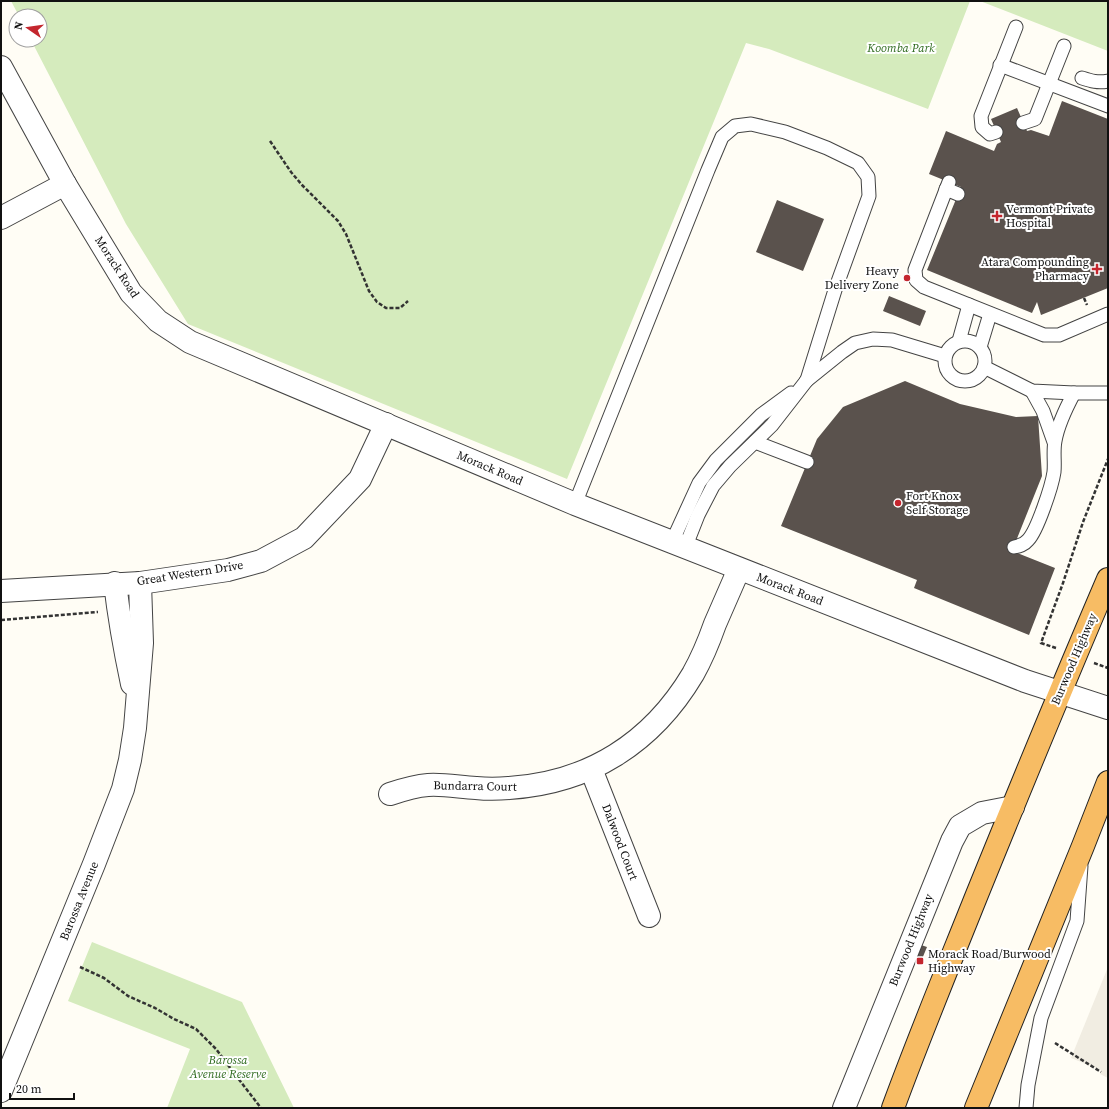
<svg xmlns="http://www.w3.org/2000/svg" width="1109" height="1109" viewBox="0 0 1109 1109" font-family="'Source Serif 4',serif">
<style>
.green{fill:#d5ebbd}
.plaza{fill:#f1ede2}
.building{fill:#5a524d}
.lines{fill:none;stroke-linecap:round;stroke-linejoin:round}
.service-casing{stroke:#444;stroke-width:15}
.minor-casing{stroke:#444;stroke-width:24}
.trunk-casing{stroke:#222;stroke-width:24}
.path{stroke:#333;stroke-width:2.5;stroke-dasharray:4 2;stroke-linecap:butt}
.service{stroke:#fff;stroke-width:13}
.minor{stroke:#fff;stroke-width:22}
.trunk{stroke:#f7bc64;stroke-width:22}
.poi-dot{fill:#c4262e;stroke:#fff;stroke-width:1.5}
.labels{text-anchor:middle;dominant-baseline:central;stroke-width:4;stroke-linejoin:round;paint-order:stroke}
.park-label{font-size:12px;font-style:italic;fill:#2f6b1f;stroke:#fff}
.poi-label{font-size:12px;fill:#111;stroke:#fff;text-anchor:start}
.street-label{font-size:12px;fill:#111;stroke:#fff}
</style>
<rect width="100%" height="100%" fill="#fffdf5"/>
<g class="green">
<path d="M11 1H970L928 109 769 49 746 43 567 479 188 324 126 224 31 40H40V16H19Z"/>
<path d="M980 1H1108V51Z"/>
<path d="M92 942 242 1002 294 1108H167L190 1049 68 1001Z"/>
</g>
<path class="plaza" d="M1108 967V1078L1100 1074 1101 1070 1071 1058Z"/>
<g class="building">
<path d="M1062 101 1108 119V288L1041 315 1037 302 1032 313 927 270 961 187 929 174 946 131 994 151 997 144 1001 142 991 119 1017 108 1027 131 1031 130 1049 136Z"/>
<path d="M777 200 824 219 803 271 756 252Z"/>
<path d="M889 296 926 311 920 326 883 311Z"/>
<path d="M905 381 960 404 1016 417 1038 416 1042 476 1012 551 1055 568 1029 635 914 588 917 580 781 526 817 439 843 407Z"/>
<path d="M921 945 927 947 922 959 916 957Z"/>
</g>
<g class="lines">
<defs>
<g id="service">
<path d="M1000 65 1108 106"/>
<path d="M1082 78C1091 81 1098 83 1108 81"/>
<path d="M1023 123 1035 119 1064 46"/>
<path d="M996 132 990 134 982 127 981 116 1016 27"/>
<path d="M949 182 915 270 916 280 924 287 1044 335H1059L1108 314"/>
<path d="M946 189 958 194"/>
<path d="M959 341 969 305"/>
<circle cx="965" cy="361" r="20"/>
<path d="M980 347 990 314"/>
<path d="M984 367 1032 391 1074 393H1108"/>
<path d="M806 381 842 352 855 343 873 339 892 340 945 356"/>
<path d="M1032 391 1043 411 1054 442"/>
<path d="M755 442 807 462"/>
<path d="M575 504 708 170 722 137 735 126 751 124 785 132 827 148 858 163 868 177 869 196 835 290 807 380 772 425 730 466 713 486 698 515 685 548"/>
<path d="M672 542 699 483 716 460 761 415 791 393"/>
<path d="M1014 547C1019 546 1024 545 1028 540 1037 531 1052 486 1054 472 1055 462 1053 451 1055 441 1058 424 1066 408 1074 393"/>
<path d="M1026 1108 1028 1085 1041 1018 1077 921 1081 866"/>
</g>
<g id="minor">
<path d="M1 67 65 184 131 293 158 321 190 342 575 504 672 542 1025 681 1108 708"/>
<path d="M1 218 65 184"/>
<path d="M115 583C119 618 125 651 132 684"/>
<path d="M1 591 140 583 228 570 261 561 304 538 360 479 386 424"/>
<path d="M591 769 649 916"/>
<path d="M390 794C402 790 414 786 428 785 444 784 459 787 476 788 486 789 498 789 509 788 589 783 652 743 693 674 702 658 709 641 715 624 723 606 731 587 739 569"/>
<path d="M1 1091 94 864 123 789 130 760 135 728 142 643 140 583"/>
<path d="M844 1108 952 841 960 826 982 813 1013 807"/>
</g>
<g id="trunk">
<path d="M893 1108C919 1037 948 967 976 897 1019 791 1063 684 1108 579"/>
<path d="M976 1108 1083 846 1108 782"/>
</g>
</defs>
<use href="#service" class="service-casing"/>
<use href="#minor" class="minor-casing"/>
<use href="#trunk" class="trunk-casing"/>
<g class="path">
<path d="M270 141 291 172 302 185 338 221 346 234 369 291 377 302 386 308H400L408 301"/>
<path d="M1084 298 1087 305"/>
<path d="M1 620 98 612"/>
<path d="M1056 648 1041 643 1063 583 1083 522 1108 459"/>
<path d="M1094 663 1108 668"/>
<path d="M80 967 104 978 128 996 155 1008 174 1019 196 1029 216 1049 237 1077 261 1108"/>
<path d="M1055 1043 1101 1072"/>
</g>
<use href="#service" class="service"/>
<use href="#minor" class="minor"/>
<use href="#trunk" class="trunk"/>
</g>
<g class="poi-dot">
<path d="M995 210h4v4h4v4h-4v4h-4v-4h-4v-4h4z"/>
<path d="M1095 263h4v4h4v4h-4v4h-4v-4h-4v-4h4z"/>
<circle cx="907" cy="278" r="4"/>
<circle cx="898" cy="503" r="4"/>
<rect x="916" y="957" width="8" height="8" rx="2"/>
</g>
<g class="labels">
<g class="park-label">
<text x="901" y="48">Koomba Park</text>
<text x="228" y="1060">Barossa<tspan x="228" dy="14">Avenue Reserve</tspan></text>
</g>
<g class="poi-label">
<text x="1006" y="209">Vermont Private<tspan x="1006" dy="14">Hospital</tspan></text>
<text x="1089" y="262" text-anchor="end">Atara Compounding<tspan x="1089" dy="14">Pharmacy</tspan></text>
<text x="899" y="271" text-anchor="end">Heavy<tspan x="899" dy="14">Delivery Zone</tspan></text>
<text x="906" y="496">Fort Knox<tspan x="906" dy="14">Self Storage</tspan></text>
<text x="928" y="954">Morack Road/Burwood<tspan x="928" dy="14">Highway</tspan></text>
</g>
<g class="street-label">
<text transform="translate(117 267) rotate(57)">Morack Road</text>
<text transform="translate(490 468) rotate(23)">Morack Road</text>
<text transform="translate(190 573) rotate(-9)">Great Western Drive</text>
<text transform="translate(790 589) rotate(21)">Morack Road</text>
<text transform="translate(1074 659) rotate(-67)">Burwood Highway</text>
<text transform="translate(475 786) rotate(1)">Bundarra Court</text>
<text transform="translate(620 842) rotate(69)">Dalwood Court</text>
<text transform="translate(79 901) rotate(-68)">Barossa Avenue</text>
<text transform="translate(911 940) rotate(-68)">Burwood Highway</text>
</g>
</g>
<rect width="1109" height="1109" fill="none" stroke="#111111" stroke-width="4"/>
<g transform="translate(28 28) rotate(283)"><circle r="19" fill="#ffffff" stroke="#a0a0a0"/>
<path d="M0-3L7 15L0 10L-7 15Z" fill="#c4262e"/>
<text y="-6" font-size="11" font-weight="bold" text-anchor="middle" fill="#111111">N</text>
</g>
<path d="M10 1093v6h64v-6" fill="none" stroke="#111111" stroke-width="2"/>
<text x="16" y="1093" font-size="12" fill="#111111" stroke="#ffffff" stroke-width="3" paint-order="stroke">20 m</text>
</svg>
